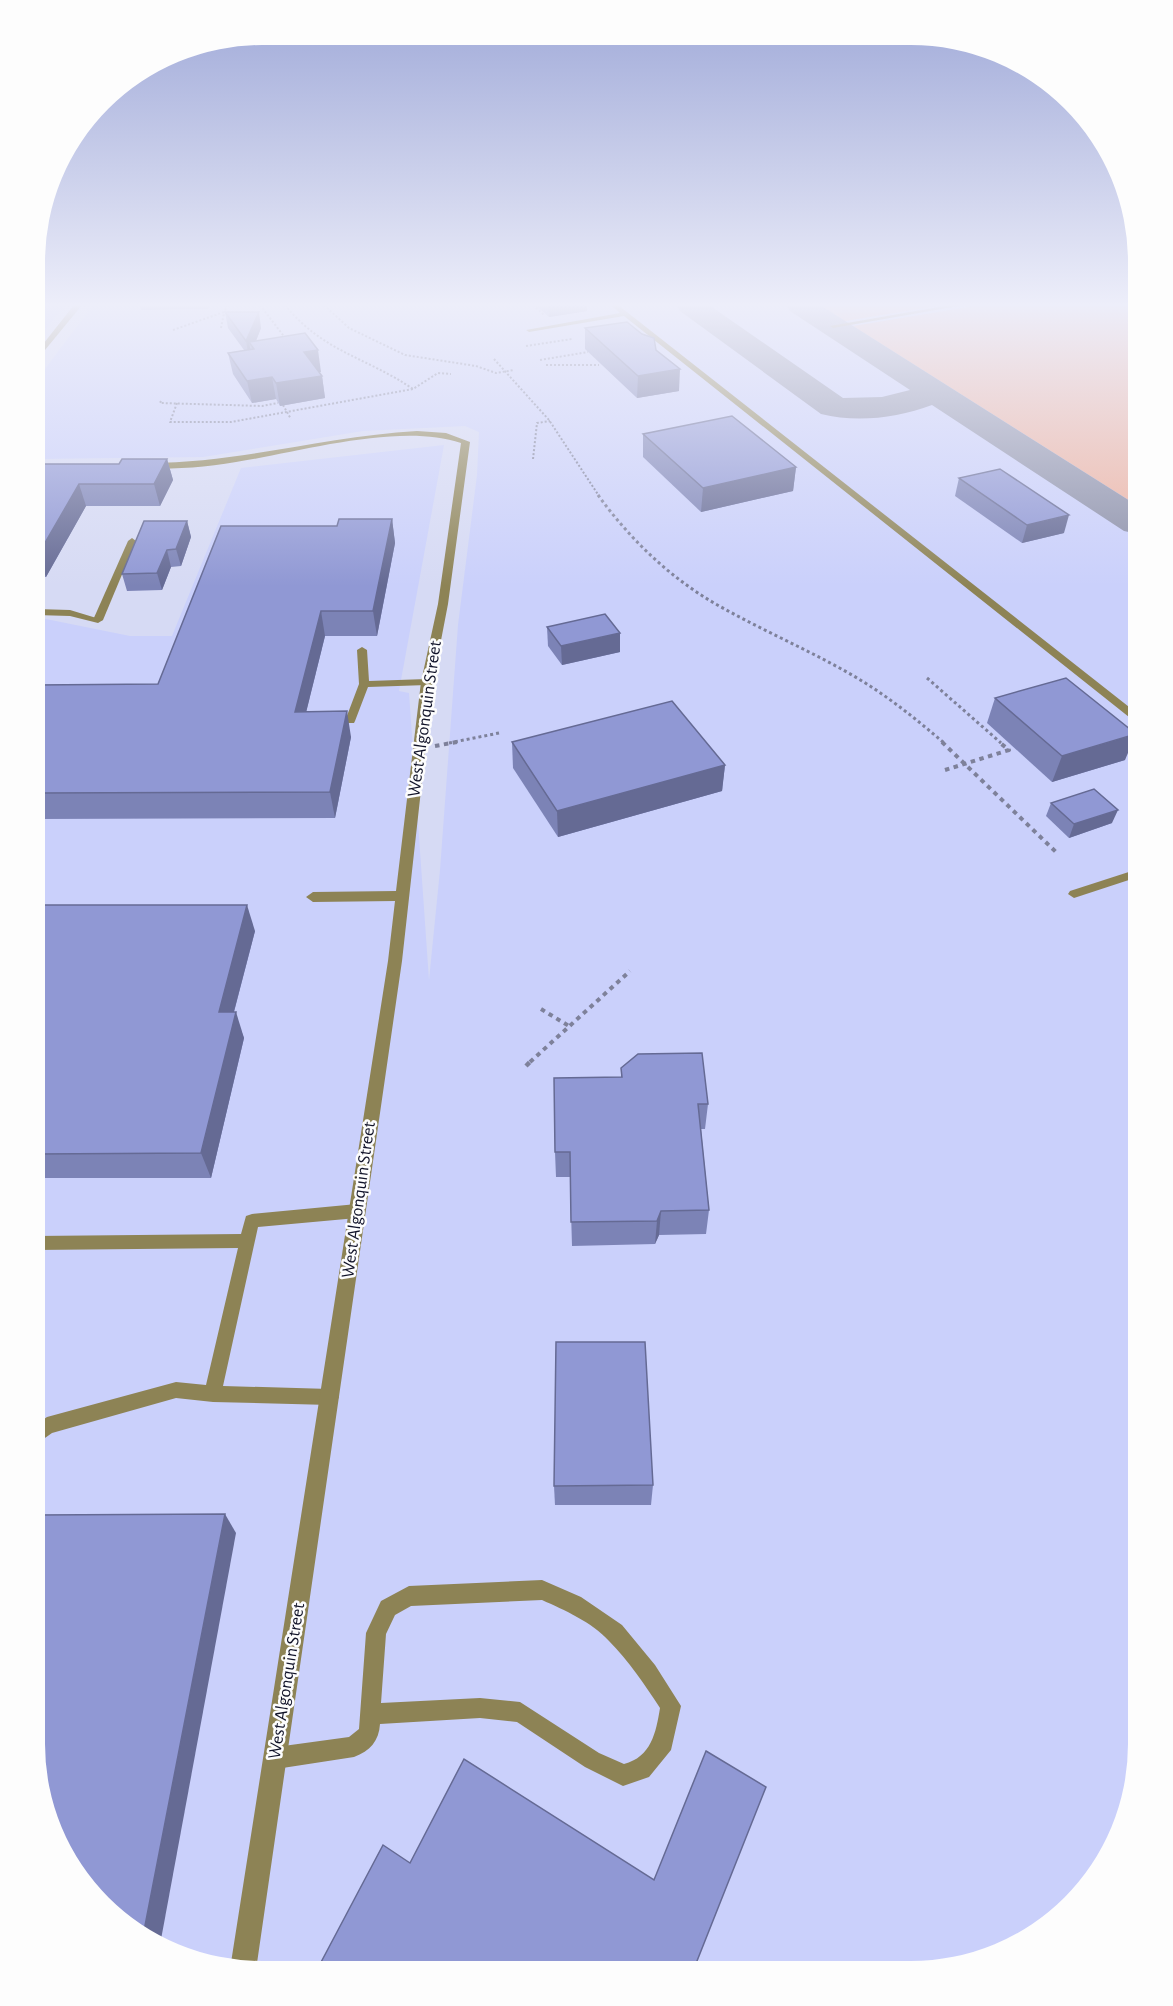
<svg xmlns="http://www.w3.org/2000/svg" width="1173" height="2006" viewBox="0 0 1173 2006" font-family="'Alegreya Sans',sans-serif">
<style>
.built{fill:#cad0fb}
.green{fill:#eeb29f}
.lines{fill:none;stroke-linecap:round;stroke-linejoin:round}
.taxiway{fill:#8c90a8;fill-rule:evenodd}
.path-far3{stroke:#7e819a;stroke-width:2;stroke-dasharray:2 2;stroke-linecap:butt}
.path-far2{stroke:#7e819a;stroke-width:3;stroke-dasharray:3 3;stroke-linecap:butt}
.path-far1{stroke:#7e819a;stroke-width:4;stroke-dasharray:4.5 4.5;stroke-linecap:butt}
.path{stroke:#7e819a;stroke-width:4.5;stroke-dasharray:5 5;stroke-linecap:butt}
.lane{fill:#8d8355;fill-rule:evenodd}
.street{fill:#8d8355;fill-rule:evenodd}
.wall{fill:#7c83b6}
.shaded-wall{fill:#656a94}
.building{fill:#9098d4;stroke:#656a94;stroke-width:1.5}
.labels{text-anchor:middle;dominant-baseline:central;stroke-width:5;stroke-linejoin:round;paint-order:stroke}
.street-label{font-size:18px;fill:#111329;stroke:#fdfdfd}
</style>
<rect width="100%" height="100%" fill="#d6daf4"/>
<g class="built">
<path d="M36 305H65L45 330H36Z"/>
<path d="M93 305H1138V1760L1121 1831 1092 1882 1050 1924 998 1954 912 1971 232 1970 174 1954 123 1924 52 1831 35 1744 36 617 130 636H172L241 468 444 445 399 691 409 693 429 980 440 870 458 625 477 475 479 432 465 426 363 431 203 457 36 459V381Z"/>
</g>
<g class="green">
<path d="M820 305H943L845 321Z"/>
<path d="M981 305H1124L1138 312V506L853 326Z"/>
</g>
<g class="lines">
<path class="taxiway" d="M676 305H709L843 398 882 397 910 390 790 311 786 305H820L1138 506V534L1124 531 932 405C897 418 857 423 821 414L680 311Z"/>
<g class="path-far3">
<path d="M260 305 286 339"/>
<path d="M285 305C323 352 366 357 413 389"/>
<path d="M324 305 349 328 405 355 476 366 496 373 514 370"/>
<path d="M533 305 544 315"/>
<path d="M221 328 224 313"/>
<path d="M173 330 224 312 228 305"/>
<path d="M526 346 572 339"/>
<path d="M494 359 549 420 599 496"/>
<path d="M540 360 588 352"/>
<path d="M546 365H599"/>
<path d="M161 401 160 403 262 406 278 403"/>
<path d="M177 403 170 422H231L413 389 438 373 451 374"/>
<path d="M283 405 291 419"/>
<path d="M533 459 537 423 550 421"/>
</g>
<g class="path-far2">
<path d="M598 495C629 538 668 576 714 603 759 629 807 649 852 675 885 694 915 718 944 743"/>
<path d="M927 678 1001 743"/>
<path d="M449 743 499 733"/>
</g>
<g class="path-far1">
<path d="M942 742 1056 852"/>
<path d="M435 746 457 742"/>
<path d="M945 770 1009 750 999 742"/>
<path d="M541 1009 569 1026"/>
<path d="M530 1062 630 971"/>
</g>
<path class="path" d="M526 1066 532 1060"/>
<g class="lane">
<path d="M611 305H618L1138 714V722L1134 721 624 316 529 332 526 330 620 313Z"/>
<path d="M950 305H964L833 328 830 326Z"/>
<path d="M132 538 136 541 103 620 95 622 93 620 128 541Z"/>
<path d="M362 647 367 650 369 681 427 679 432 682 427 685 368 687 355 721 354 723H346L345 721 359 684 357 650Z"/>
<path d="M1138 869V877L1074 898 1068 894 1070 891Z"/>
<path d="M357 1204 363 1206 365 1211 363 1216 357 1218 258 1227 223 1386 330 1389 336 1391 339 1397 336 1403 330 1405 213 1402 176 1398 52 1433 35 1445V1425L47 1417 176 1382 206 1385 238 1248 35 1250V1236L241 1234 246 1216 252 1214Z"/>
<path d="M542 1580 581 1597 622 1625 655 1665 681 1706 671 1750 649 1777 623 1786 585 1767 517 1722 480 1718 380 1724C379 1741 370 1751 354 1757L276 1769 269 1765 265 1758 269 1751 276 1747 349 1737 359 1729 366 1633 381 1601 409 1586ZM542 1600C564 1610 592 1622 609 1641 629 1661 645 1685 660 1708 656 1733 651 1757 624 1764L599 1753 520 1702 480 1698 381 1703 386 1634 395 1615 411 1606Z"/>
</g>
<g class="street">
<path d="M74 305H82L36 361V353Z"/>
<path d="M417 431 446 433 470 442 448 604 433 682 402 961 256 1970H232L230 1969 388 961 395 901 313 902 306 897 313 892 396 891 421 682 438 604 461 443C400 422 300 452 236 462 207 467 178 469 149 469L144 466 149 463C240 463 327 436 417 431Z"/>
<path d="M36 609 70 610 103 620 98 623 70 616 36 615Z"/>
</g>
</g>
<g class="wall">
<path d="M140 305H210L208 309 141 310Z"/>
<path d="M535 305H587V311L549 317Z"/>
<path d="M225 312 261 328 256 341 321 372H319L322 376 325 398 280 406 276 399 252 403 233 374 228 353 244 350 228 328Z"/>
<path d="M585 328 656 350 679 391 637 398 585 349Z"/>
<path d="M643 434 796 467 793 491 701 512 643 457Z"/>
<path d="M167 459 173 480 160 506H86L46 577H36V464H119Z"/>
<path d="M959 478 1064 533 1022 543 955 496Z"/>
<path d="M392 519 395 543 377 636H325L306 712 351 737 335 818 36 819V685L158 684 337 526Z"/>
<path d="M187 521 191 537 181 566 171 567 162 590 127 591 122 574Z"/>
<path d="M547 627 620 652 562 665 548 646Z"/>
<path d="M995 698 1125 760 1052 782 987 723Z"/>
<path d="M512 742 725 765 722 791 558 837 513 768Z"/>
<path d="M1051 803 1112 823 1069 838 1046 816Z"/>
<path d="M36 905 255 931 234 1012 244 1038 211 1178H35Z"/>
<path d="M621 1068 708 1104 705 1129H701L709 1210 706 1234 659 1235 655 1244 572 1246 570 1177H556L555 1152 621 1077Z"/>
<path d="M653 1485 651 1505H555L554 1486Z"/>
</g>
<g class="shaded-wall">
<path d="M549 305H587V311L549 317Z"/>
<path d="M259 312 261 328 253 348 249 342 251 353 249 358 246 341Z"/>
<path d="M318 350 321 372 307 374 304 352Z"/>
<path d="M680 369 679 391 637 398 638 376Z"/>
<path d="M322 376 325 398 280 406 276 383Z"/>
<path d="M272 377 276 399 252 403 247 381Z"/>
<path d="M167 459 173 480 160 506 154 484Z"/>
<path d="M796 467 793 491 701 512 703 488Z"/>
<path d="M79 484 86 506 46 577 38 555Z"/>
<path d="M1069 515 1064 533 1022 543 1027 525Z"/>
<path d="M392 519 395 543 377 636 373 611Z"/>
<path d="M187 521 191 537 181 566 176 549Z"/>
<path d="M167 550 171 567 162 590 157 573Z"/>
<path d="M321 611 325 636 300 737 295 712Z"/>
<path d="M620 633V652L562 665 561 646Z"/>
<path d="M347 711 351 737 335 818 330 792Z"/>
<path d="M1136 734 1125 760 1052 782 1062 756Z"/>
<path d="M725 765 722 791 558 837 557 811Z"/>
<path d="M1118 810 1112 823 1069 838 1074 824Z"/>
<path d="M247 905 255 931 227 1038 219 1012Z"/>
<path d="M236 1012 244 1038 211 1178 201 1153Z"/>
<path d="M661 1211 659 1235 655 1244 657 1221Z"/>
<path d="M225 1514 236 1533 160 1945 143 1936Z"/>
</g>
<g class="building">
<path d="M225 312H259L246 341Z"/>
<path d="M627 322 642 334 654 338 656 350 680 369 638 376 585 328Z"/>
<path d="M305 333 318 350 304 352 322 376 276 383 272 377 247 381 228 353 254 349 249 342Z"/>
<path d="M732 416 796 467 703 488 643 434Z"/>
<path d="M122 459H167L154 484H79L38 555H36V464H119Z"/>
<path d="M1000 469 1069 515 1027 525 959 478Z"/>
<path d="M339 519H392L373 611H321L295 712 347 711 330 792 36 793V685L158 684 221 526H337Z"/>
<path d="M144 521H187L176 549 167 550 157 573 122 574Z"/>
<path d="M605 614 620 633 561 646 547 627Z"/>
<path d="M1066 678 1136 734 1062 756 995 698Z"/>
<path d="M672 701 725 765 557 811 512 742Z"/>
<path d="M1094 789 1118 810 1074 824 1051 803Z"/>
<path d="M36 905H247L219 1012H236L201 1153 35 1154Z"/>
<path d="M702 1053 708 1104H698L709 1210 661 1211 657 1221 571 1222 570 1152H555L554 1078 622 1077 621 1068 638 1054Z"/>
<path d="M556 1342H645L653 1485 554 1486Z"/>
<path d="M225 1514 143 1936 123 1924 81 1882 52 1831 34 1744 35 1515Z"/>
<path d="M706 1751 766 1787 697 1961 712 1971 324 1970 319 1966 383 1845 410 1863 464 1759 654 1880Z"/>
</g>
<linearGradient id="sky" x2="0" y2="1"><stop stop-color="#9fa9d8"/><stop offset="0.52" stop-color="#edeefa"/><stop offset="1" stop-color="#edeefa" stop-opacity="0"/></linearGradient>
<rect width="1173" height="586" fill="url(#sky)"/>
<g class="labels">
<g class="street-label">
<text transform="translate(425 719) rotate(-82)">West Algonquin Street</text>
<text transform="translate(359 1200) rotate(-82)">West Algonquin Street</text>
<text transform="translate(287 1681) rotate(-81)">West Algonquin Street</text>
</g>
</g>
<path d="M0 0H1173V2006H0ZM262 45H911A217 217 0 0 1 1128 262V1744A217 217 0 0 1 911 1961H262A217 217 0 0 1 45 1744V262A217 217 0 0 1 262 45Z" fill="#fdfdfd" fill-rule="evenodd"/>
</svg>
